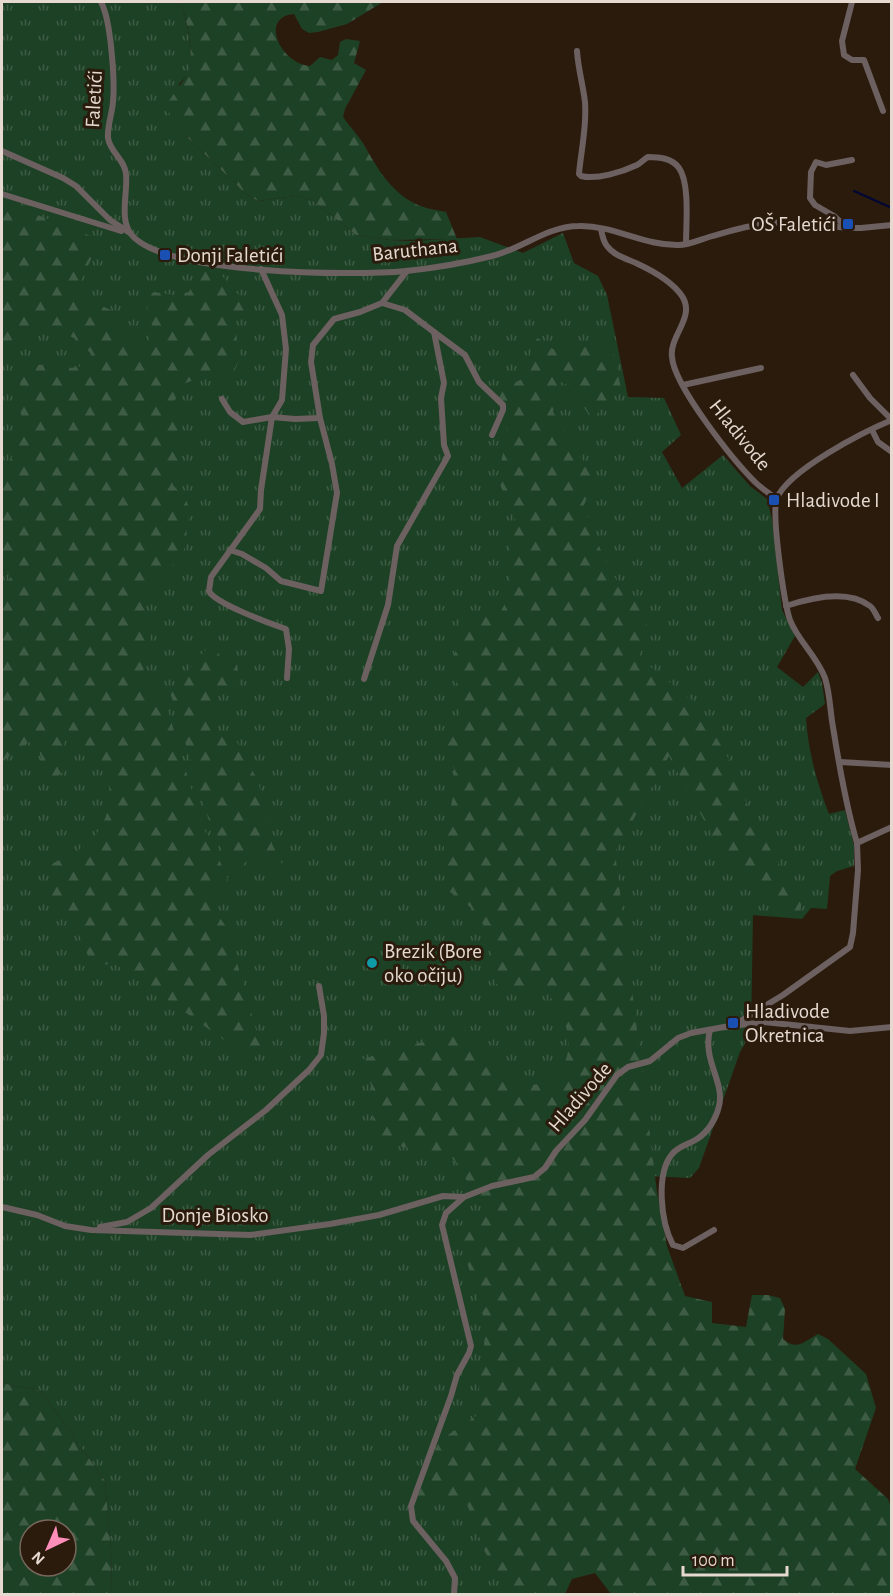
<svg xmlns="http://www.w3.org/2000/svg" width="893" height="1596" viewBox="0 0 893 1596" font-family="'Alegreya Sans',sans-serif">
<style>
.grass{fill:url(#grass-tufts)}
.forest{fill:url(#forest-firs);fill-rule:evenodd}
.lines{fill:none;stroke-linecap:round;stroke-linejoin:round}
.stream{stroke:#010635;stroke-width:2}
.minor{stroke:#6c6060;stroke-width:6}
.transit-dot{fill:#1a4fb4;stroke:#2b1b0d;stroke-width:2}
.culture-dot{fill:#0f9aa8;stroke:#2b1b0d;stroke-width:2}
.labels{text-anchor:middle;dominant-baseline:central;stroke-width:6;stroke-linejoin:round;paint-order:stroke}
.street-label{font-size:21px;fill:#e5d9d0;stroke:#2b1b0d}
.poi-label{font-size:21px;fill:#e5d9d0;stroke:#2b1b0d;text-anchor:start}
</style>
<defs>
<pattern id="grass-tufts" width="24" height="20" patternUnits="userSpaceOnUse" patternTransform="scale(1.5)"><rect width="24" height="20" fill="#1d4125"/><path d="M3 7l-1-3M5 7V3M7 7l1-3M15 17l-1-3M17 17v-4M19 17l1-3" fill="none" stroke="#3e5c44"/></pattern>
<pattern id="forest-firs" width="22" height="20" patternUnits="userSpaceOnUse" patternTransform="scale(1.5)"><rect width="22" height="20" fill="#1d4125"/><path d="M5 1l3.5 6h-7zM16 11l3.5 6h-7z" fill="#3e5c44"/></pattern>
</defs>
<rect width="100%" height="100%" fill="#2b1b0d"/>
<path class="grass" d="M2 2H180C186 15 195 59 189 73 187 76 182 81 179 84L186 136 246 194 258 201 296 196 312 200 356 235 390 240 413 241 480 237 523 253 563 233 574 263 598 276 607 295 628 397 664 398 681 435 662 452 682 488 723 455 750 486 767 499 772 519 782 610 795 636 777 667 803 687 818 672 822 683 825 704 806 718C808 751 817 783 829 814L845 810 854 845V866L837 871 830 876 827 909 811 908 802 919 753 915 751 1033 740 1052 699 1168 690 1178 627 1175 518 1594H112L111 1550 105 1481 41 1391 2 1383Z"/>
<g class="forest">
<path d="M180 2H383L347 24 318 32 309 33 302 29 294 14C259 17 280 63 310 66L320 57 332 60 338 55 340 42 346 39 360 41 354 63 366 70 345 109 343 117C349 126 357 134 363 143 377 168 391 193 418 205 427 209 437 210 446 212L457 239 390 240 356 235 312 200 296 196 258 201 246 194 186 136 171 117 166 105C170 99 188 75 189 71 194 53 187 18 180 2Z"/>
<path d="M2 201 101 240 74 293 117 313 115 328C122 338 130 346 143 346 167 325 133 305 154 292L173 295 189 292 200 269 219 272C230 284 236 296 251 303L249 315 236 321 237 346 241 356 233 374 222 377 208 375 183 384 174 402 179 427 182 465C161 489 179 484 187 502 190 510 188 522 187 529 186 537 186 545 183 552 175 568 147 583 145 602 144 610 149 621 150 629 152 648 145 665 139 683L156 695 163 694 202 825 228 878 208 901 227 928 262 1050 252 1060 126 970 114 964 92 965 73 921 60 919 52 902 50 865C65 857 82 850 93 838 114 814 116 781 95 758 88 750 78 743 70 736L65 738 62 773 52 780 45 777 39 750 29 742 4 760 2 759V587L11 577 2 565V473L15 452 23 431 22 417 19 408 21 365C31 365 42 364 52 366 68 368 83 372 91 354L82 343 46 322 34 323 23 338 2 342Z"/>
<path d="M538 338 549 348 559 350 611 343 621 388 614 391 597 414 589 415 570 386 560 382 553 412 594 480 584 505C594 534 604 565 624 590 630 598 643 603 646 613 650 624 642 643 640 655L648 665 697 704 731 763 754 822 792 886 802 897 800 915 771 899 749 877 730 868 669 756 615 852 657 1192 667 1246 685 1296 712 1302V1323L746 1327 752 1295H768L780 1298 785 1309 783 1339C798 1351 803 1342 818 1334L828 1339 866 1374 876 1408 855 1469 888 1499 891 1507V1594H611L595 1573 572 1579 565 1594H510L485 1552 465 1499 433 1502 418 1496 439 1441 476 1416 486 1326 459 1235 486 1211 451 1156 372 1141 373 1092 363 1059 465 1030C482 1049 502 1078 529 1084 536 1085 545 1084 552 1084 579 1050 570 1024 547 992L495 984C490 939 490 915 448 891L444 867V838L455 787 454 769 436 739 460 721 454 662 460 616 466 611 493 615 501 611 509 596 511 582 507 566 515 520 499 482 502 457 508 437 505 419 492 404 502 383 510 385 524 378 534 342Z"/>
<path d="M215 642C218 657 222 661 237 664L240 685 217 691 214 698 219 734 233 732 242 754 258 780 272 844 290 880 281 883 256 853 233 873 208 818 170 692C181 681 205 647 215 642Z"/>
<path d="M2 1383 41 1391 105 1481 111 1550 112 1594H2ZM30 1530H66V1566H30Z"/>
</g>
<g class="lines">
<path class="stream" d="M854 191 892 208"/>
<g class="minor">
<path d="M101 2C111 20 115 81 113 102 112 114 107 127 108 138 110 152 125 160 126 174 128 192 119 219 131 234 162 275 355 276 406 271 435 268 464 263 492 256 522 249 547 226 579 226 613 225 644 246 679 245 689 245 699 240 709 237 727 232 745 226 764 224 796 219 828 229 861 228 871 227 881 226 892 225"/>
<path d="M852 2 842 41 844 55 852 60H864L883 111"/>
<path d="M577 51C578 68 583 85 585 102 587 127 581 150 579 174L581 176C597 180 622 172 637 165 641 163 644 159 648 157 659 157 672 158 679 168 690 183 686 225 686 244"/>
<path d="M2 151 63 178 76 186 110 220 130 233"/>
<path d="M2 194 121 231"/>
<path d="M845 226 834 216 815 205 810 198 811 172 816 162 826 165 852 160"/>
<path d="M601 229C602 234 603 241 607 246 614 256 628 259 638 264 653 271 673 283 682 296 696 317 669 336 672 357 674 386 733 460 755 482 761 488 769 493 776 499"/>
<path d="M261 269 282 315 286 349 282 400 272 417 261 490 260 509 211 577 209 591C214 603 271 624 286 629L289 649 287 678"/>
<path d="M434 332 465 355 479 382 503 405V410L492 435"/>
<path d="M853 375 870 398 892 420"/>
<path d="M683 385 761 368"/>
<path d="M222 399 230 412 243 422 272 417 295 419 320 418"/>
<path d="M892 420C863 432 789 470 777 498 771 512 784 603 790 620 798 641 817 656 825 678 830 693 830 711 833 727 839 765 846 806 857 843L892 827"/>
<path d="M872 430 878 442 892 452"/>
<path d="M230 550 242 554 266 568 281 581 321 591 337 493 332 464 320 418 311 362 313 345 334 319 360 312 382 303 407 271"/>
<path d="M786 606C810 598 848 589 870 606 874 609 876 615 878 618"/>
<path d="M364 679 388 605 397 546 448 456 444 445 441 398 444 383 434 332 405 310 382 303"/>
<path d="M840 762 892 765"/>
<path d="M734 1025 783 995 850 947 853 933 858 870 857 843"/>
<path d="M710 1030C702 1060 725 1082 719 1106 716 1119 708 1132 697 1139 689 1144 679 1146 673 1153 655 1173 661 1223 673 1245L683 1248 714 1230"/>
<path d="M2 1207 37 1215 65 1226 91 1230 250 1235 330 1224 379 1215 443 1196 464 1197 492 1186 534 1177 545 1168 556 1151 585 1120 617 1075 628 1067 650 1061 678 1038 691 1033 724 1027 764 1022 850 1031 892 1027"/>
<path d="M100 1227 127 1222 151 1208 208 1155 266 1110 309 1070 321 1055 324 1033V1016L319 986"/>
<path d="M454 1594 455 1578 446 1561 413 1521 411 1506 451 1396 457 1375 469 1353 471 1346 442 1225 446 1213 464 1197"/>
</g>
</g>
<g class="transit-dot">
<rect x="842" y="218" width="12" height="12" rx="3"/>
<rect x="159" y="249" width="12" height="12" rx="3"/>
<rect x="768" y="494" width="12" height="12" rx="3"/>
<rect x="727" y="1017" width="12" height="12" rx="3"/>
</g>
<circle class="culture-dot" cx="372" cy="963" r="6"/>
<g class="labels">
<g class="street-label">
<text transform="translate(94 99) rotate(-87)">Faletići</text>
<text transform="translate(415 250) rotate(-6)">Baruthana</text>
<text transform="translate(740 435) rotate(51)">Hladivode</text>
<text transform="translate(580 1097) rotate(-49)">Hladivode</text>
<text x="215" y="1215">Donje Biosko</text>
</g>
<g class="poi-label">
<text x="836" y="224" text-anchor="end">OŠ Faletići</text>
<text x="177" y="255">Donji Faletići</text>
<text x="786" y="500">Hladivode I</text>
<text x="384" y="951">Brezik (Bore<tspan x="384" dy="24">oko očiju)</tspan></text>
<text x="745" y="1011">Hladivode<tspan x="745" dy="24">Okretnica</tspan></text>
</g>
</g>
<rect width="893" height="1596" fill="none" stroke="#e5d9d0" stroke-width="6"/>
<g transform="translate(48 1548) rotate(224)"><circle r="28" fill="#2b1b0d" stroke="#75675b" stroke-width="1.5"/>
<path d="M0-4.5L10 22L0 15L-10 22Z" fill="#ff8ebb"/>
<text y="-9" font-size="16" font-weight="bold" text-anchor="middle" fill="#e5d9d0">N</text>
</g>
<path d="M683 1566v9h104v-9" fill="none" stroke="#e5d9d0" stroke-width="3"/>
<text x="692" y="1566" font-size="18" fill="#e5d9d0" stroke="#2b1b0d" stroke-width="4.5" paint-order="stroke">100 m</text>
</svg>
